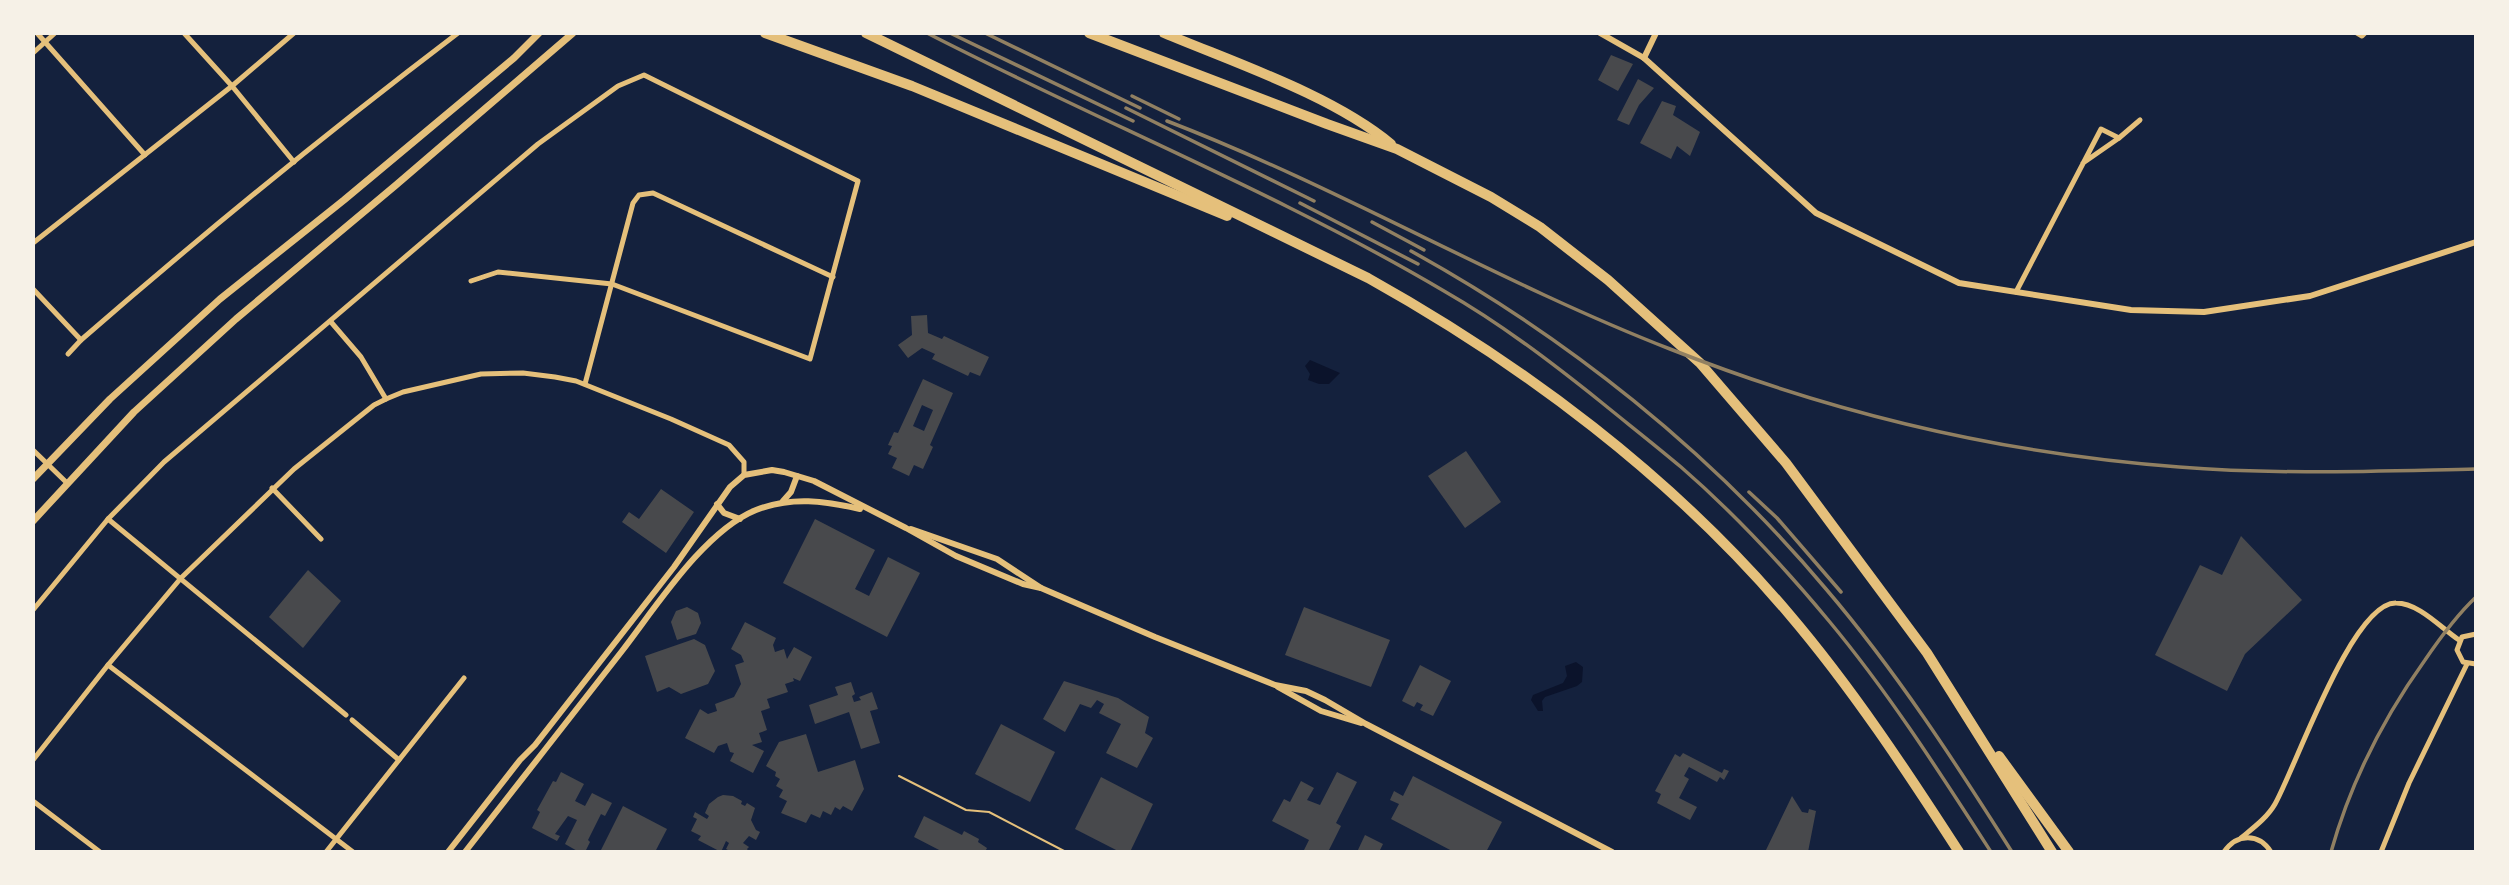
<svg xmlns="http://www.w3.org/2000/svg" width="2509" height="885" viewBox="0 0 2509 885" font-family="Inter,sans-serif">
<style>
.water{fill:#0b132b}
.building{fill:#48494c;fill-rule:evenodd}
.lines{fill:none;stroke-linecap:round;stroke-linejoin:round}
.path{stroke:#e5c07b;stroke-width:2}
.minor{stroke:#e5c07b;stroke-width:5}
.tertiary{stroke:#e5c07b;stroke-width:6}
.secondary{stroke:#e5c07b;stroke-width:7}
.motorway{stroke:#e5c07b;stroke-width:10}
.rail{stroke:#918062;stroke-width:3.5}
</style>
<rect width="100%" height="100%" fill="#14213d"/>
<g class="water">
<path d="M1310 360 1340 373 1329 384H1319L1308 380 1310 374 1305 366Z"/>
<path d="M1576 662 1583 667 1582 682 1577 686 1545 697 1542 701 1543 711H1538L1531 700 1533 695 1563 683 1567 676 1565 666Z"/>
</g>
<g class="building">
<path d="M1611 55 1633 64 1618 91 1598 80Z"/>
<path d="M1638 79 1654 88 1639 105 1629 125 1617 120Z"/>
<path d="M1662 101 1676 106 1673 115 1700 132 1690 156 1677 146 1671 159 1640 143Z"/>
<path d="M927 315 928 333 942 339 944 336 989 357 980 376 970 372 968 376 932 359 935 354 922 348 908 358 898 345 912 335 911 316Z"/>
<path d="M923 379 953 393 930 445 933 447 923 469 914 465 909 476 892 468 897 458 888 454 892 446 888 445 894 432 898 433ZM922 405 933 410 924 431 913 426Z"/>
<path d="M1466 451 1501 502 1465 528 1428 476Z"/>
<path d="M661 489 694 512 666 553 622 522 629 512 639 519Z"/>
<path d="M815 519 875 550 855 589 869 596 888 557 920 573 887 637 783 583Z"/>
<path d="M2241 536 2302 600 2245 654 2227 691 2155 655 2200 565 2222 575Z"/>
<path d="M308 570 341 601 303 648 269 617Z"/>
<path d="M687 607 698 613 701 623 696 634 677 640 671 622 676 611Z"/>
<path d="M1304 607 1390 640 1371 687 1285 655Z"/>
<path d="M745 622 776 638 773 645 775 652 784 649 787 659 794 647 812 657 800 681 793 678 794 681 785 684 788 692 767 699 770 708 761 711 767 730 759 733 762 742 752 745 764 751 753 773 730 761 734 753 730 752 727 743 718 746 714 753 685 738 700 709 708 714 717 711 715 704 734 697 741 684 735 665 744 662 741 655 731 649Z"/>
<path d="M694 639 705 645 715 671 708 684 681 694 669 687 657 692 645 656Z"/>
<path d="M1420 665 1451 681 1433 716 1420 710 1423 705 1417 702 1414 707 1402 701Z"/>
<path d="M1064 681 1118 698 1149 717 1145 733 1153 738 1137 768 1106 753 1121 724 1099 713 1104 704 1097 700 1091 708 1080 704 1065 732 1043 719Z"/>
<path d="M851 682 855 694 852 696 854 702 861 700 859 697 872 692 878 709 870 711 880 743 861 749 849 712 815 724 809 705 838 695 835 687Z"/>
<path d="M1001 724 1055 752 1030 802 975 774Z"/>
<path d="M806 734 818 772 855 760 864 789 852 811 843 806 840 810 835 807 831 815 823 811 820 818 811 814 806 823 781 813 787 801 779 797 783 790 776 786 780 779 775 776 776 772 766 766 779 742Z"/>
<path d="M1683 753 1722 773 1724 769 1729 771 1724 780 1720 777 1717 782 1689 767 1684 776 1689 779 1679 798 1697 807 1690 820 1657 803 1661 794 1655 791 1675 754 1680 757Z"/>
<path d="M561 772 584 784 575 801 585 806 592 793 612 803 605 816 601 814 588 840 590 842 585 852H579L565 844 577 820 568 816 555 834 560 836 557 841 532 828 540 812 537 810 553 781 556 782Z"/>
<path d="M1337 772 1357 782 1336 823 1341 826 1328 852H1303L1309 840 1272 821 1284 799 1290 802 1301 781 1314 788 1307 800 1320 805Z"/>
<path d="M1413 776 1502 822 1486 852H1454L1391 819 1399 804 1390 800 1394 791 1403 796Z"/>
<path d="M1101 777 1153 804 1130 852H1120L1075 829Z"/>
<path d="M723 795 733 796 742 801 741 804 745 806 747 803 755 808 751 820 756 830 760 832 756 840 749 836 743 843 749 847 747 849 749 852H732L726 849 729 843 726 841 721 852 698 840 701 836 691 831 697 819 693 817 695 812 707 819 709 816 705 813 709 804 718 797Z"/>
<path d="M1792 796 1802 812 1808 813 1809 809 1816 811 1808 852H1765Z"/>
<path d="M623 806 667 829 655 852H600Z"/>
<path d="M924 816 962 835 964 831 979 839 978 842 987 848 985 852H943L914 837Z"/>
<path d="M1365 835 1383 844 1379 852H1357Z"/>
</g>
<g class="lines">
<path class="path" d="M899 776 966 810 989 812 1066 852"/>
<g class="minor">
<path d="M37 33 145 155"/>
<path d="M184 33 232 86 294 162"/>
<path d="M2357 33 2362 36 2365 33"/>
<path d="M33 53 55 33"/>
<path d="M2119 138 2140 120"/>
<path d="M33 243 232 86 294 33"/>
<path d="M33 289 81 340C204 233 329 131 458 33"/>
<path d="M2016 292 2101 129 2119 138 2083 163"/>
<path d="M331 322 361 357 386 399"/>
<path d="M68 354 81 340"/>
<path d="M585 384 633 203 639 195 653 193 833 277"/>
<path d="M33 450 67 483"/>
<path d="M272 488 321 539"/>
<path d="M108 519 346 715"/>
<path d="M33 610 108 519 164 462 538 144 618 86 644 75 858 181 810 359 612 284 498 272 471 281"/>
<path d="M2476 634 2462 637 2457 650 2463 662 2476 664"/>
<path d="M108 665 353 852"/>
<path d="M352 720 399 760"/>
<path d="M33 760 108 665 181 578 294 469 374 405 386 399 403 392 481 374 523 373 555 377 576 381 671 419 729 445 744 462V475"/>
<path d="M33 801 100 852"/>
<path d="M2241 838C2253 828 2267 818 2275 804 2295 769 2352 602 2396 603 2419 603 2441 628 2459 640"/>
<path d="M326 852 464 678"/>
<path d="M2224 852C2237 833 2259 833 2271 852"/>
<path d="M2381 852 2409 783 2467 664"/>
</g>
<g class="tertiary">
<path d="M1600 33 1644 58 1816 213 1959 283 2131 310 2204 312 2310 296 2476 242"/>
<path d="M1644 58 1656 33"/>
<path d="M783 501 791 492 797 476"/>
<path d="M717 504 724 513 740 519"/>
<path d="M911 529 997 559 1041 588 1155 637 1275 685 1306 691 1325 700 1366 724 1612 852"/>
<path d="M1278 687 1321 711 1361 723"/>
<path d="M448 852 520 760 535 745 674 567 730 487 744 475 772 470 784 472 814 481 906 528 956 556 1023 584 1041 588"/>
<path d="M465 852C518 785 569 718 622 651 656 607 704 531 756 510 792 496 825 501 860 509"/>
</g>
<g class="secondary">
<path d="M33 479 110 399 220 299 344 200 514 58 539 33"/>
<path d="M33 521 134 412 236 319 396 185 573 33"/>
</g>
<g class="motorway">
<path d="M765 33 912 86 1227 216"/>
<path d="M866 33 1368 278C1524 365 1673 477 1789 614 1852 688 1906 770 1959 852"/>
<path d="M1089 33 1327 124 1397 149 1491 197 1540 227 1608 280 1700 363 1786 463 1927 653 2052 852"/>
<path d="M1164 33C1235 63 1332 95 1391 144"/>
<path d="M1999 756 2069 852"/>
</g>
<g class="rail">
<path d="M927 33C1098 121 1278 193 1444 291 1500 323 1551 362 1601 402 1628 424 1655 445 1681 467 1734 513 1784 567 1829 621 1889 693 1940 773 1991 852"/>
<path d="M950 33 1133 121"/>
<path d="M985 33 1140 108"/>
<path d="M1132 96 1179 119"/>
<path d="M1126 108 1314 201"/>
<path d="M1167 121C1339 187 1498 282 1670 349 1832 413 2005 454 2179 467 2278 475 2377 471 2476 469"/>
<path d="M1300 203 1418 264"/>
<path d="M1372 222 1424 250"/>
<path d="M1411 251C1567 337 1711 452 1826 589 1896 671 1955 762 2012 852"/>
<path d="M1749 492 1777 518 1841 592"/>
<path d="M2331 852C2351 781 2382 720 2425 660 2440 638 2457 615 2476 597"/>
</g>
</g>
<rect width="2509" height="885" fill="none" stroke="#f6f1e7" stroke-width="70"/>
</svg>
